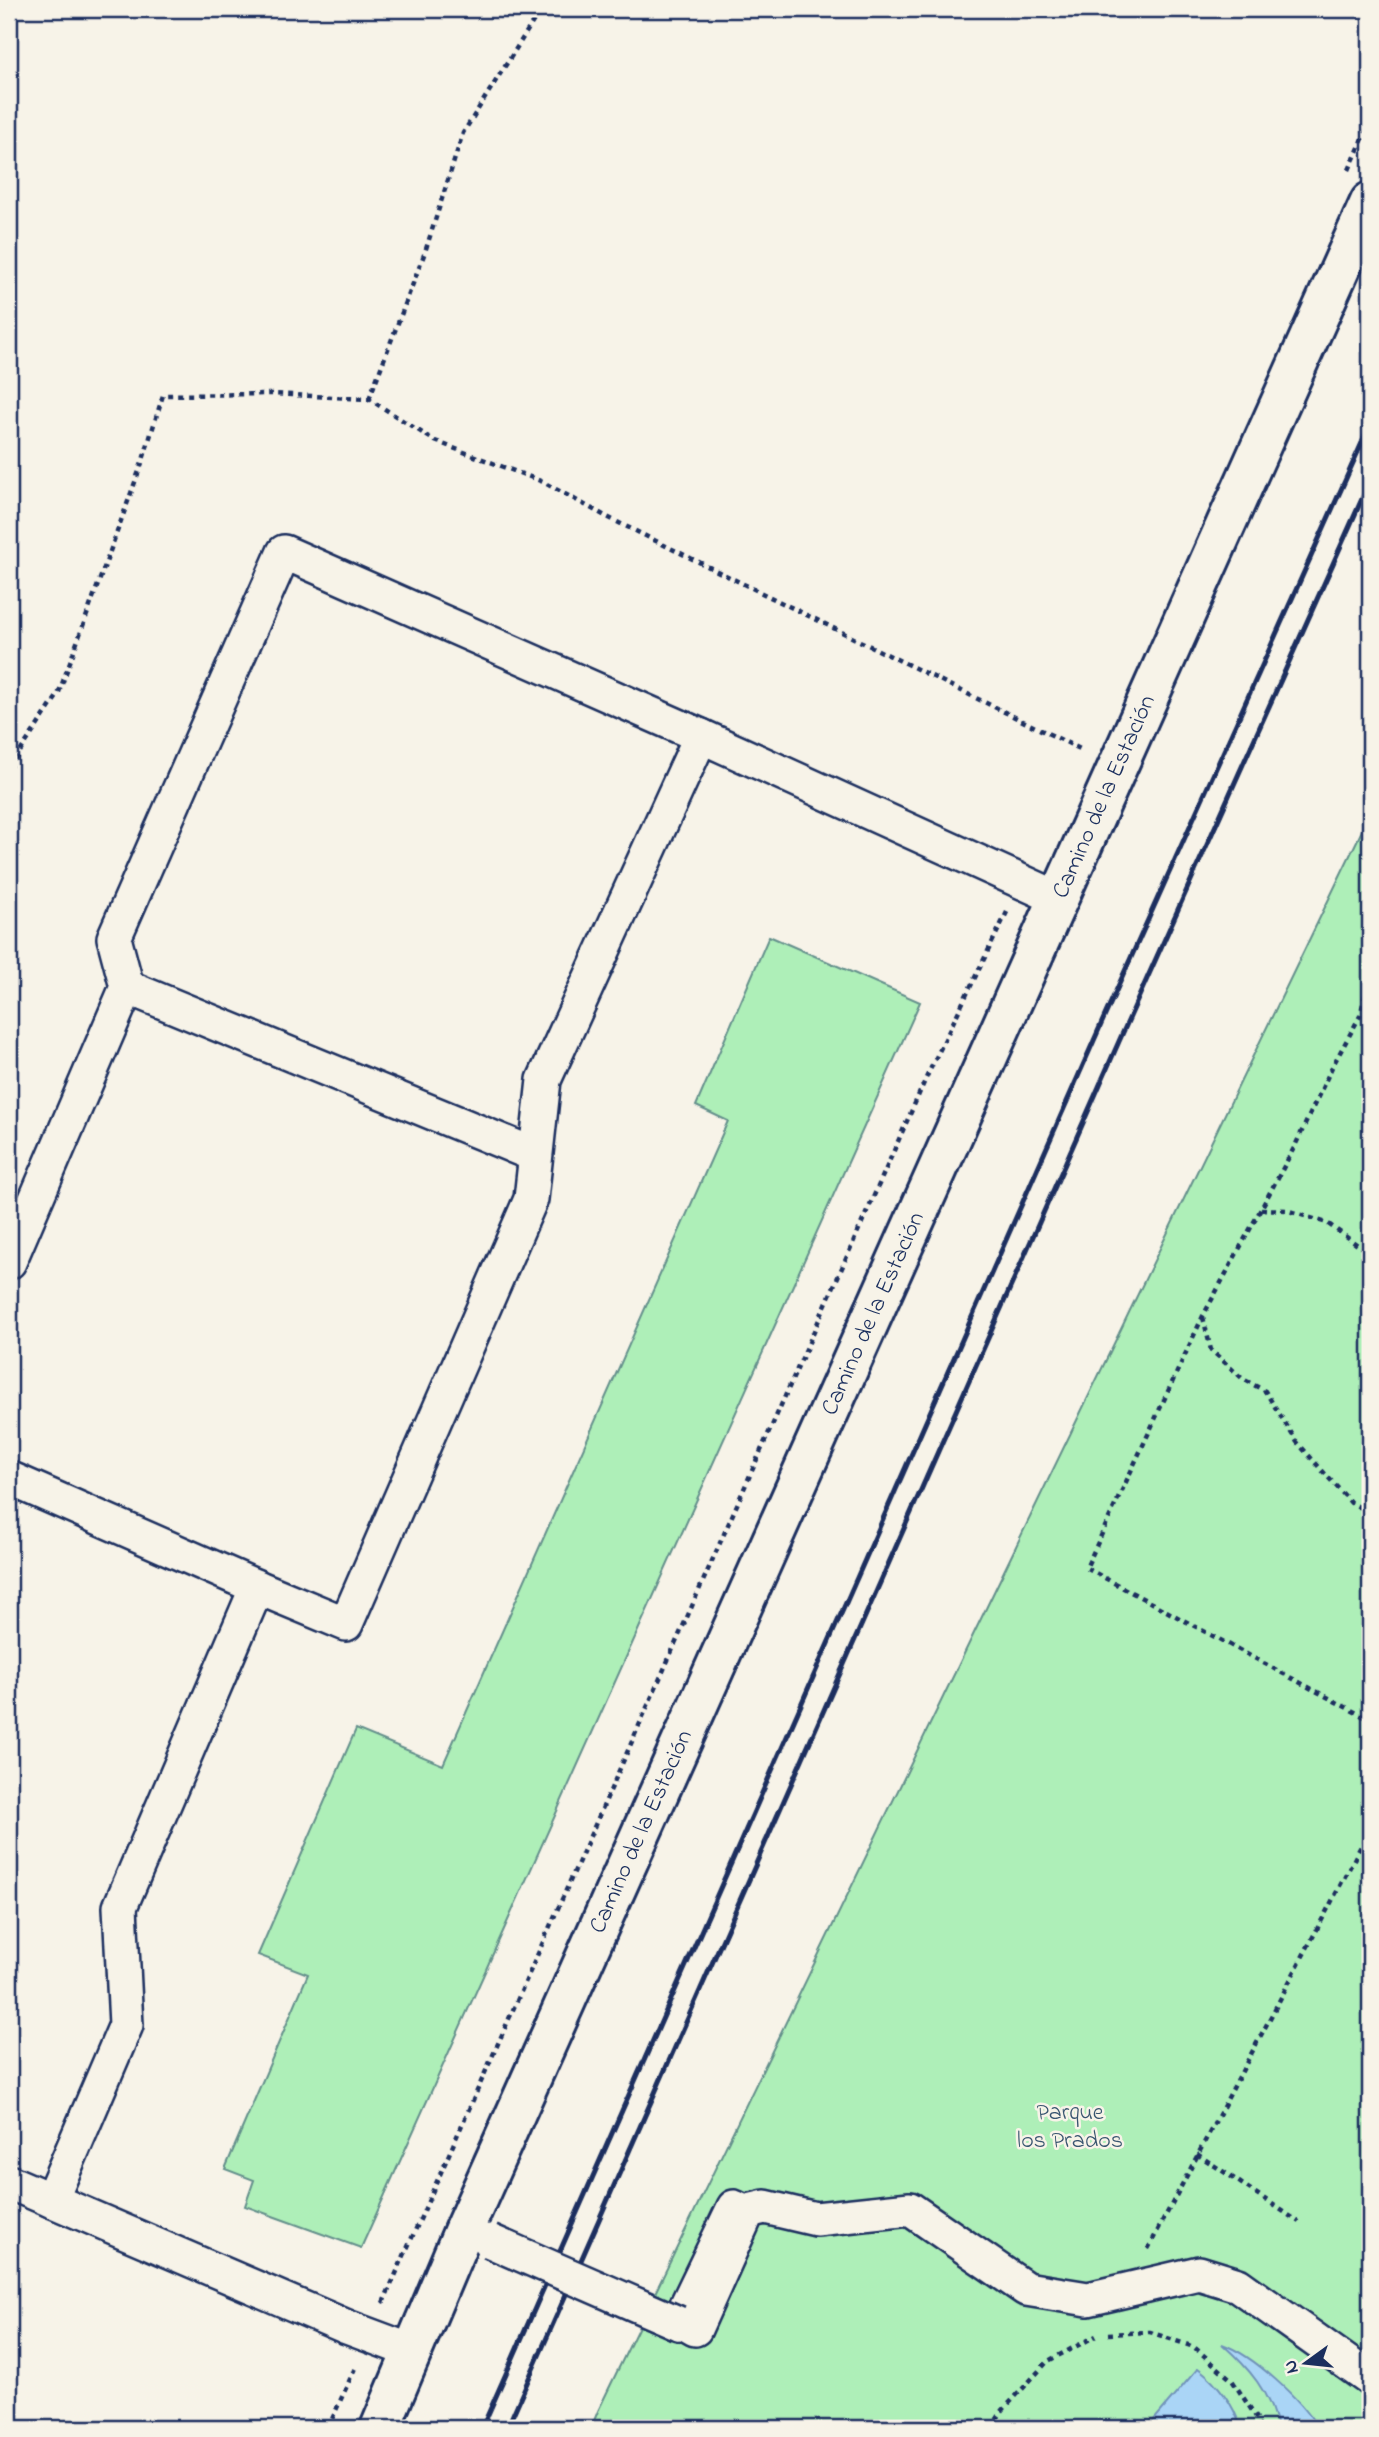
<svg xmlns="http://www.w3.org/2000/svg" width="1379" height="2437" viewBox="0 0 1379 2437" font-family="'Indie Flower',sans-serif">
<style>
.green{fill:#aeefb8;stroke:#648f8b;stroke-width:2}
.water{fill:#aad5f6;stroke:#7193b9;stroke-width:2}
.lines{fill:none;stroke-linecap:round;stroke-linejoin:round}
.street-casing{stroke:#1b2f5e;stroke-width:38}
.secondary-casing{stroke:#1b2f5e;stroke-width:44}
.path{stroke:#1b2f5e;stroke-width:4.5;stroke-dasharray:5 5;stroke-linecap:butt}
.street{stroke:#f7f3e8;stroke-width:33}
.secondary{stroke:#f7f3e8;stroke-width:38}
.rail{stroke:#1b2f5e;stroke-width:5}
.street-bridge-casing{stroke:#1b2f5e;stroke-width:38;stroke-linecap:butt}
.street-bridge{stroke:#f7f3e8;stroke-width:33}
.labels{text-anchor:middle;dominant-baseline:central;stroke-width:5;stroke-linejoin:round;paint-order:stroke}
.street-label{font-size:24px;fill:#1b2f5e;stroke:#f7f3e8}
.park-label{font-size:24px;fill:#385570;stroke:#f7f3e8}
</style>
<rect width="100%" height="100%" fill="#f7f3e8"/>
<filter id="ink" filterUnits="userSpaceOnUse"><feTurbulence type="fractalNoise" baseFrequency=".0143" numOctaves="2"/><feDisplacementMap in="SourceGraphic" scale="14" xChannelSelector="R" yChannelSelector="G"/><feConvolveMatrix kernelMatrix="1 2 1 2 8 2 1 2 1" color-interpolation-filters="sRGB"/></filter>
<g filter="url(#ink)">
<g class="green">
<path d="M1369 816 1370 2428H591L598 2411Z"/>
<path d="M769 936 920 1002 361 2248 245 2206 254 2180 225 2169 308 1974 258 1955 356 1729 443 1765 728 1121 696 1106Z"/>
</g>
<g class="water">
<path d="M1222 2344C1253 2355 1302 2400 1318 2428H1277C1270 2392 1249 2368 1222 2344Z"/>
<path d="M1198 2368C1219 2384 1233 2403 1241 2428H1147Z"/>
</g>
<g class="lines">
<defs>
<g id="street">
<path d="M127 987 535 1155"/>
<path d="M9 1262 127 987 114 938 284 552 701 736 1060 899"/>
<path d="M9 1478 257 1587 346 1624 531 1199 544 1080 701 736"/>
<path d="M9 2182 347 2327 414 2352"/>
<path d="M51 2200 126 2025 120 1907 257 1587"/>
<path d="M678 2323 734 2207 740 2210 688 2325 695 2329 748 2211 765 2207 816 2219 910 2209 1026 2289 1088 2299 1199 2273 1238 2285 1370 2379"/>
</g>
<path id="secondary" d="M380 2428 464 2229 1370 202"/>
</defs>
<use href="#street" class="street-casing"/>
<use href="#secondary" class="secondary-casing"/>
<g class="path">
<path d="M1349 170 1370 123"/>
<path d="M369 399 425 252 463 133 541 9"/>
<path d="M9 768 58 695 143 460 163 395 271 394 369 399 435 441 543 482 607 517 1084 751"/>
<path d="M1370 975 1360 1016 1332 1067 1295 1146 1203 1316 1086 1568 1370 1720"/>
<path d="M1261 1209 1286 1210 1327 1223 1370 1254"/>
<path d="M1203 1317 1211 1350 1243 1379 1265 1391 1297 1442 1351 1503 1370 1512"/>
<path d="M1197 2154 1299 2222"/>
<path d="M1148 2249 1370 1829"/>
<path d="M383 2303 927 1076 1007 912"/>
<path d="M1108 2334 1150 2332 1194 2347 1232 2380 1258 2420 1259 2428"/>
<path d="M328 2428 355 2368"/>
<path d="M991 2428 1003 2410 1048 2361 1096 2336"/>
</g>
<use href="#street" class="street"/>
<use href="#secondary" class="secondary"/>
<g class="rail">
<path d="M482 2428 1103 1020 1370 425"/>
<path d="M507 2428 1124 1030 1370 481"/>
</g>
<defs>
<path id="street-bridge" d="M490 2241 678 2323"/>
</defs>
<use href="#street-bridge" class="street-bridge-casing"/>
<use href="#street-bridge" class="street-bridge"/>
</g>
</g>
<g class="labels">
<g class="street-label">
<text transform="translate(1105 797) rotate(-66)">Camino de la Estación</text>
<text transform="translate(874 1314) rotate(-66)">Camino de la Estación</text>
<text transform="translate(642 1832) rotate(-66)">Camino de la Estación</text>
</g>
<g class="park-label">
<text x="1070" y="2113">Parque<tspan x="1070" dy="28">los Prados</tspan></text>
</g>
</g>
<rect width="1379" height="2437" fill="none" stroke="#f7f3e8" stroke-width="35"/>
<rect x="18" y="18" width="1344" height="2402" fill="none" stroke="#1b2f5e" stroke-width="2.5" filter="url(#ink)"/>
<g transform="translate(1306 2363) rotate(255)" stroke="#f7f3e8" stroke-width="5" paint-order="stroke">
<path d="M0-5L12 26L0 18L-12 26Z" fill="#1b2f5e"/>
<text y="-10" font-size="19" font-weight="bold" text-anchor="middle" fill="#1b2f5e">N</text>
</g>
</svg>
